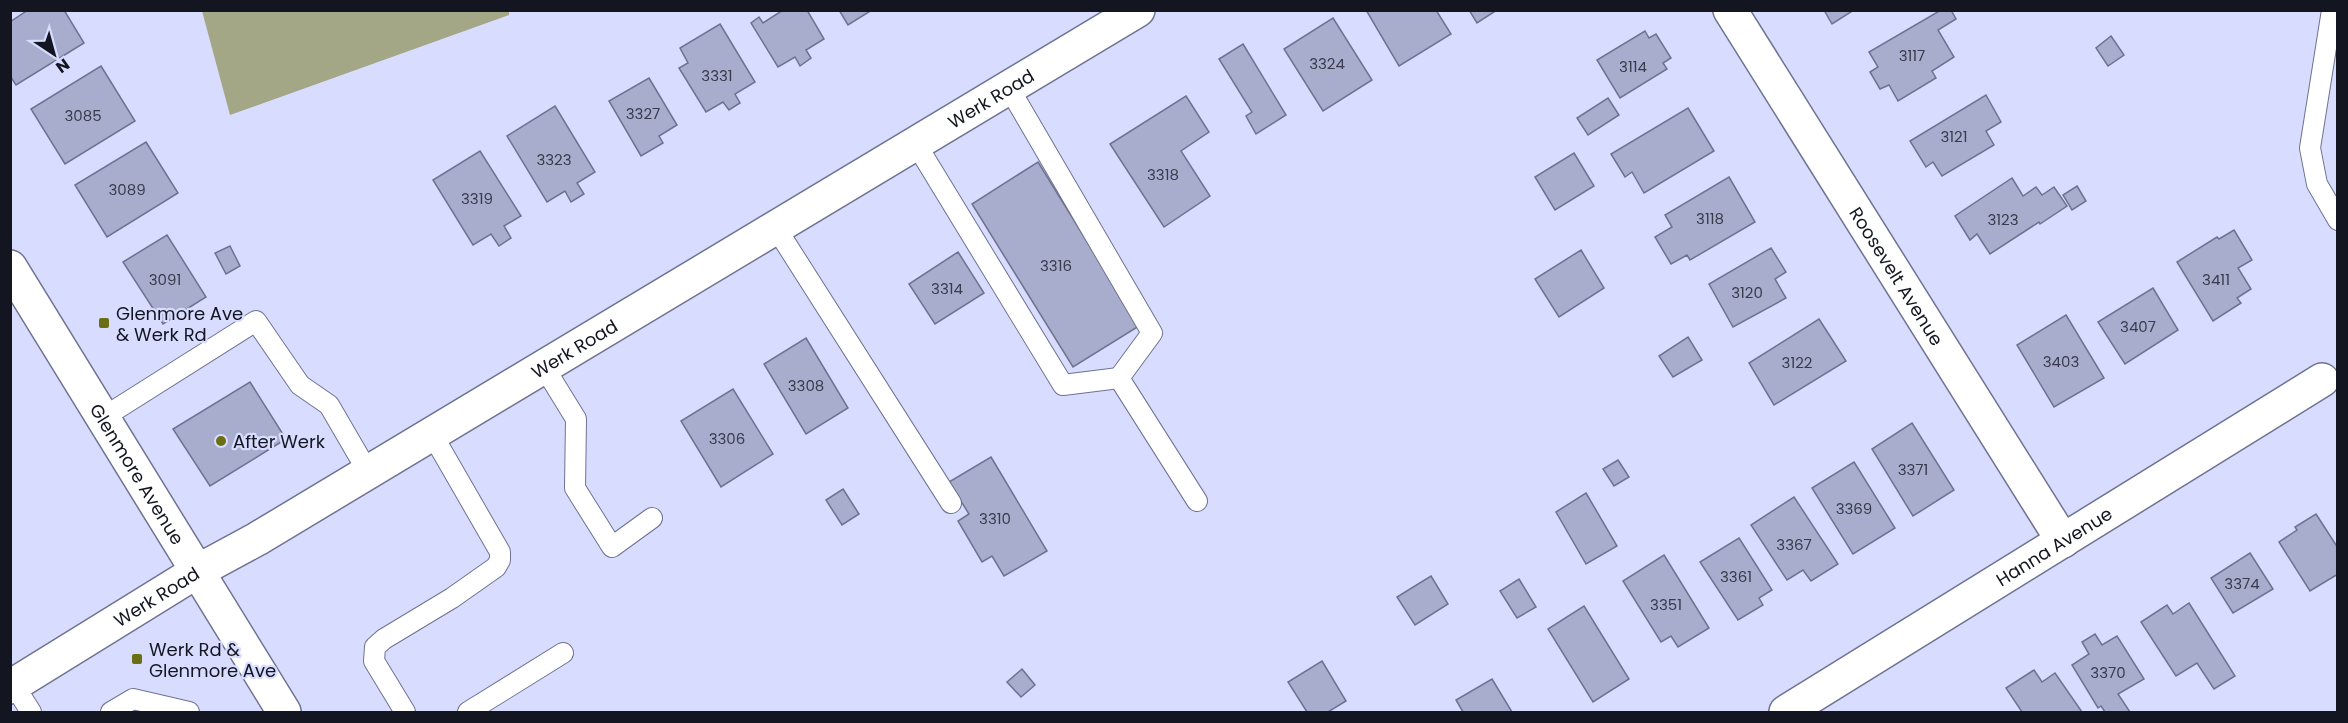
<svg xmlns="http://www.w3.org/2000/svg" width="2348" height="723" viewBox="0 0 2348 723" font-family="Poppins,sans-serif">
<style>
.forest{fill:#a3a785}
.building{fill:#a8adcd;stroke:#6e7290;stroke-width:1.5}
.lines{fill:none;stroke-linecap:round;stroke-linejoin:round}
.service-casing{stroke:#6e7391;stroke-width:22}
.minor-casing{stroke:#6e7391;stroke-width:36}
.tertiary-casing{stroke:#6e7391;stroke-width:36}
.secondary-casing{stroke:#6e7391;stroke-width:36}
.service{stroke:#fff;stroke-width:20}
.minor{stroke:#fff;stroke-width:33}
.tertiary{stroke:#fff;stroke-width:33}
.secondary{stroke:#fff;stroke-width:33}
.poi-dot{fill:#6a6f13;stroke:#d8ddff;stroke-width:2}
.labels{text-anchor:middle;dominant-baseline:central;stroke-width:4.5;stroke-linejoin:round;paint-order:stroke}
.number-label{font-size:15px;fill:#383b4b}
.street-label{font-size:18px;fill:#131520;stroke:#d8ddff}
.poi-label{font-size:18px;fill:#131520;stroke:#d8ddff;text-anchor:start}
</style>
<rect width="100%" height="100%" fill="#d8ddff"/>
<path class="forest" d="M509 10V15L230 115 202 11Z"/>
<g class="building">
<path d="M28 10H64L84 43 16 85 10 76V22Z"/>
<path d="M783 10H807L824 39 806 50 811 58 800 66 795 57 778 67 751 23 759 17 763 23Z"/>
<path d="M839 10H872L848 25Z"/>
<path d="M1366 10H1436L1451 34 1399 66Z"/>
<path d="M1469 10H1497L1477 23Z"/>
<path d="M1824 10H1854L1832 24Z"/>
<path d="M1941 10H1951L1956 19 1938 30 1954 57 1932 71 1936 78 1898 101 1889 85 1880 89 1870 72 1878 67 1869 52Z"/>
<path d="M1333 18 1372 80 1323 111 1284 49Z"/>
<path d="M720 24 755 82 735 94 740 103 729 110 723 102 706 112 679 68 688 63 680 48Z"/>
<path d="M1645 31 1649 38 1656 34 1671 58 1663 63 1667 69 1620 98 1597 60Z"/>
<path d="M2111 36 2124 55 2108 66 2096 48Z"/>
<path d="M1243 44 1286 115 1256 134 1246 116 1252 112 1219 59Z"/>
<path d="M101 66 135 121 65 164 31 109Z"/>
<path d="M649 78 677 125 659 136 663 143 641 156 609 101Z"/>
<path d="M1986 95 2001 122 1986 131 1994 145 1942 176 1933 162 1926 167 1910 141Z"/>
<path d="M1186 96 1209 132 1181 151 1210 196 1164 227 1110 144Z"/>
<path d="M1608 98 1619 115 1588 135 1577 118Z"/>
<path d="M555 106 595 172 577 183 584 194 571 202 565 191 547 202 507 136Z"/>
<path d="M1688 108 1714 151 1644 193 1632 172 1625 177 1611 154Z"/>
<path d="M146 142 178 193 107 237 75 185Z"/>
<path d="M480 151 521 216 504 226 511 238 499 246 491 234 473 245 433 180Z"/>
<path d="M1574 153 1594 186 1555 210 1535 177Z"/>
<path d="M1038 162 1139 326 1073 367 972 204Z"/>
<path d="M1729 177 1755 222 1690 260 1687 255 1671 264 1655 237 1672 227 1665 215Z"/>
<path d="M2012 178 2023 196 2036 187 2042 195 2054 187 2067 206 2040 224 2039 222 1990 254 1977 234 1970 240 1955 216Z"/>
<path d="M2077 186 2086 201 2072 210 2063 195Z"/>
<path d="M2234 230 2252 260 2238 268 2251 289 2237 298 2241 303 2213 321 2177 262 2217 237 2219 239Z"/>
<path d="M167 235 206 297 163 324 123 262Z"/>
<path d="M230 246 240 266 226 274 215 253Z"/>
<path d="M1771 248 1786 272 1775 279 1786 298 1733 327 1709 284Z"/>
<path d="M1581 250 1604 288 1559 317 1535 279Z"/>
<path d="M958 252 984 293 935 324 909 284Z"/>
<path d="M2153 288 2178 330 2125 364 2098 322Z"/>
<path d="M2066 315 2104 378 2054 407 2017 345Z"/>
<path d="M1819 319 1846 361 1774 405 1749 363Z"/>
<path d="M1688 337 1702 360 1673 377 1659 356Z"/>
<path d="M806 338 848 408 806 434 764 364Z"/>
<path d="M250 382 286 439 210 486 173 429Z"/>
<path d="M733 389 773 454 721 487 681 421Z"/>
<path d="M1912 423 1954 490 1913 516 1872 449Z"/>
<path d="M991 457 1047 551 1004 576 992 556 982 562 958 521 969 514 949 482Z"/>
<path d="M1618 460 1629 477 1614 486 1603 469Z"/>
<path d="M1854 462 1895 528 1853 554 1812 488Z"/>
<path d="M843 489 859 514 842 525 826 500Z"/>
<path d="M1586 493 1617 546 1586 564 1556 512Z"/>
<path d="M1794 497 1838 564 1811 581 1803 570 1787 580 1751 525Z"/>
<path d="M2316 514 2338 548V574L2310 591 2279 542 2297 530 2295 527Z"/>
<path d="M1739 538 1772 590 1759 598 1763 605 1738 620 1700 562Z"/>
<path d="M2250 553 2273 589 2233 613 2211 578Z"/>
<path d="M1664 555 1709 628 1678 647 1671 636 1661 642 1623 581Z"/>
<path d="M1431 576 1448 604 1415 625 1397 597Z"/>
<path d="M1519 579 1536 607 1517 618 1500 591Z"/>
<path d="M2189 603 2235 676 2214 689 2197 663 2176 676 2141 622 2167 605 2173 614Z"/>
<path d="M1584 606 1629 679 1593 702 1548 629Z"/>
<path d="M2095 634 2102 645 2117 636 2144 679 2118 694 2130 712H2105L2101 706 2098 708 2072 665 2089 654 2082 642Z"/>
<path d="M1322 661 1346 701 1328 712H1307L1288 682Z"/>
<path d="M1022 669 1035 685 1021 697 1007 682Z"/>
<path d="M2034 670 2042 682 2055 673 2082 712H2022L2006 688Z"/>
<path d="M1492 679 1512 712H1463L1456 700Z"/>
</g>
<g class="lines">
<defs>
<g id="service">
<path d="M2332 10 2310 148 2317 184 2338 220"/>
<path d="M1009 88 1152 333 1119 378 1197 501"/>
<path d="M916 144 1063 385 1119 378"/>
<path d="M776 228 951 503"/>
<path d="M544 367 576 419 575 488 612 547 652 518"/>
<path d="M104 417 256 321 300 385 329 405 368 472"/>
<path d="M14 685 31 712"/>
<path d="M111 712 133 699 189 712"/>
<path d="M405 712 374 661 375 647 384 639 452 598 496 567 500 560V552L432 434"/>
<path d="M468 712 563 653"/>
</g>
<g id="minor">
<path id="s1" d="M1730 10 2063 541"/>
<path id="s2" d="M1786 712 2322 380"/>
</g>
<g id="tertiary">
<path id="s3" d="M10 267 284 712"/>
</g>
<g id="secondary">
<path id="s4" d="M10 687 196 572 257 539 1138 10"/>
</g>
</defs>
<use href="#service" class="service-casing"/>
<use href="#minor" class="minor-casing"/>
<use href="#tertiary" class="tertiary-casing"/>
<use href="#secondary" class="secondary-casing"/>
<use href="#service" class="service"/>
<use href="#minor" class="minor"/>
<use href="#tertiary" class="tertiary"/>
<use href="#secondary" class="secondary"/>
</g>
<g class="poi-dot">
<rect x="98" y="317" width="12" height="12" rx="3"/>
<circle cx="221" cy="441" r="6"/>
<rect x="131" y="653" width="12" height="12" rx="3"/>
</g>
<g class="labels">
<g class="number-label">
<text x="1912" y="55">3117</text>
<text x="1327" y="63">3324</text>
<text x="1633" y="66">3114</text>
<text x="717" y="75">3331</text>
<text x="643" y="113">3327</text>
<text x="83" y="115">3085</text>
<text x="1954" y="136">3121</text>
<text x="554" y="159">3323</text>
<text x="1163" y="174">3318</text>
<text x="127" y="189">3089</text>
<text x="477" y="198">3319</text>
<text x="1710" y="218">3118</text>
<text x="2003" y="219">3123</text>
<text x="1056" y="265">3316</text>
<text x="165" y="279">3091</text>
<text x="2216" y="279">3411</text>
<text x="947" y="288">3314</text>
<text x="1747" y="292">3120</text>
<text x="2138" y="326">3407</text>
<text x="2061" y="361">3403</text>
<text x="1797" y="362">3122</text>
<text x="806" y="385">3308</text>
<text x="727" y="438">3306</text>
<text x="1913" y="469">3371</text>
<text x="1854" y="508">3369</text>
<text x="995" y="518">3310</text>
<text x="1794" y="544">3367</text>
<text x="1736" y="576">3361</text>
<text x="2242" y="583">3374</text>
<text x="1666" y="604">3351</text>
<text x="2108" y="672">3370</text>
</g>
<g class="street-label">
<text stroke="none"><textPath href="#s4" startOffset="1144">Werk Road</textPath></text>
<text stroke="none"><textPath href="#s1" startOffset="314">Roosevelt Avenue</textPath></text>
<text stroke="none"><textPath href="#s4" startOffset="658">Werk Road</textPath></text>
<text stroke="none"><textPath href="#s3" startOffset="243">Glenmore Avenue</textPath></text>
<text stroke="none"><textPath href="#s2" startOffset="315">Hanna Avenue</textPath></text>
<text stroke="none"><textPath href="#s4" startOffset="172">Werk Road</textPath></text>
</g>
<g class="poi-label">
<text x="116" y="313">Glenmore Ave<tspan x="116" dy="21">&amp; Werk Rd</tspan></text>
<text x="233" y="441">After Werk</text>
<text x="149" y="649">Werk Rd &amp;<tspan x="149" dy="21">Glenmore Ave</tspan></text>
</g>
</g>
<rect width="2348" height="723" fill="none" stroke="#131520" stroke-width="24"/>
<g transform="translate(54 54) rotate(144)" stroke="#d8ddff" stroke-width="4.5" paint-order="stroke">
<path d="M0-4.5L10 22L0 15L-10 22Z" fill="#131520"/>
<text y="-9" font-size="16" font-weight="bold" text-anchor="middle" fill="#131520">N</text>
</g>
</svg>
